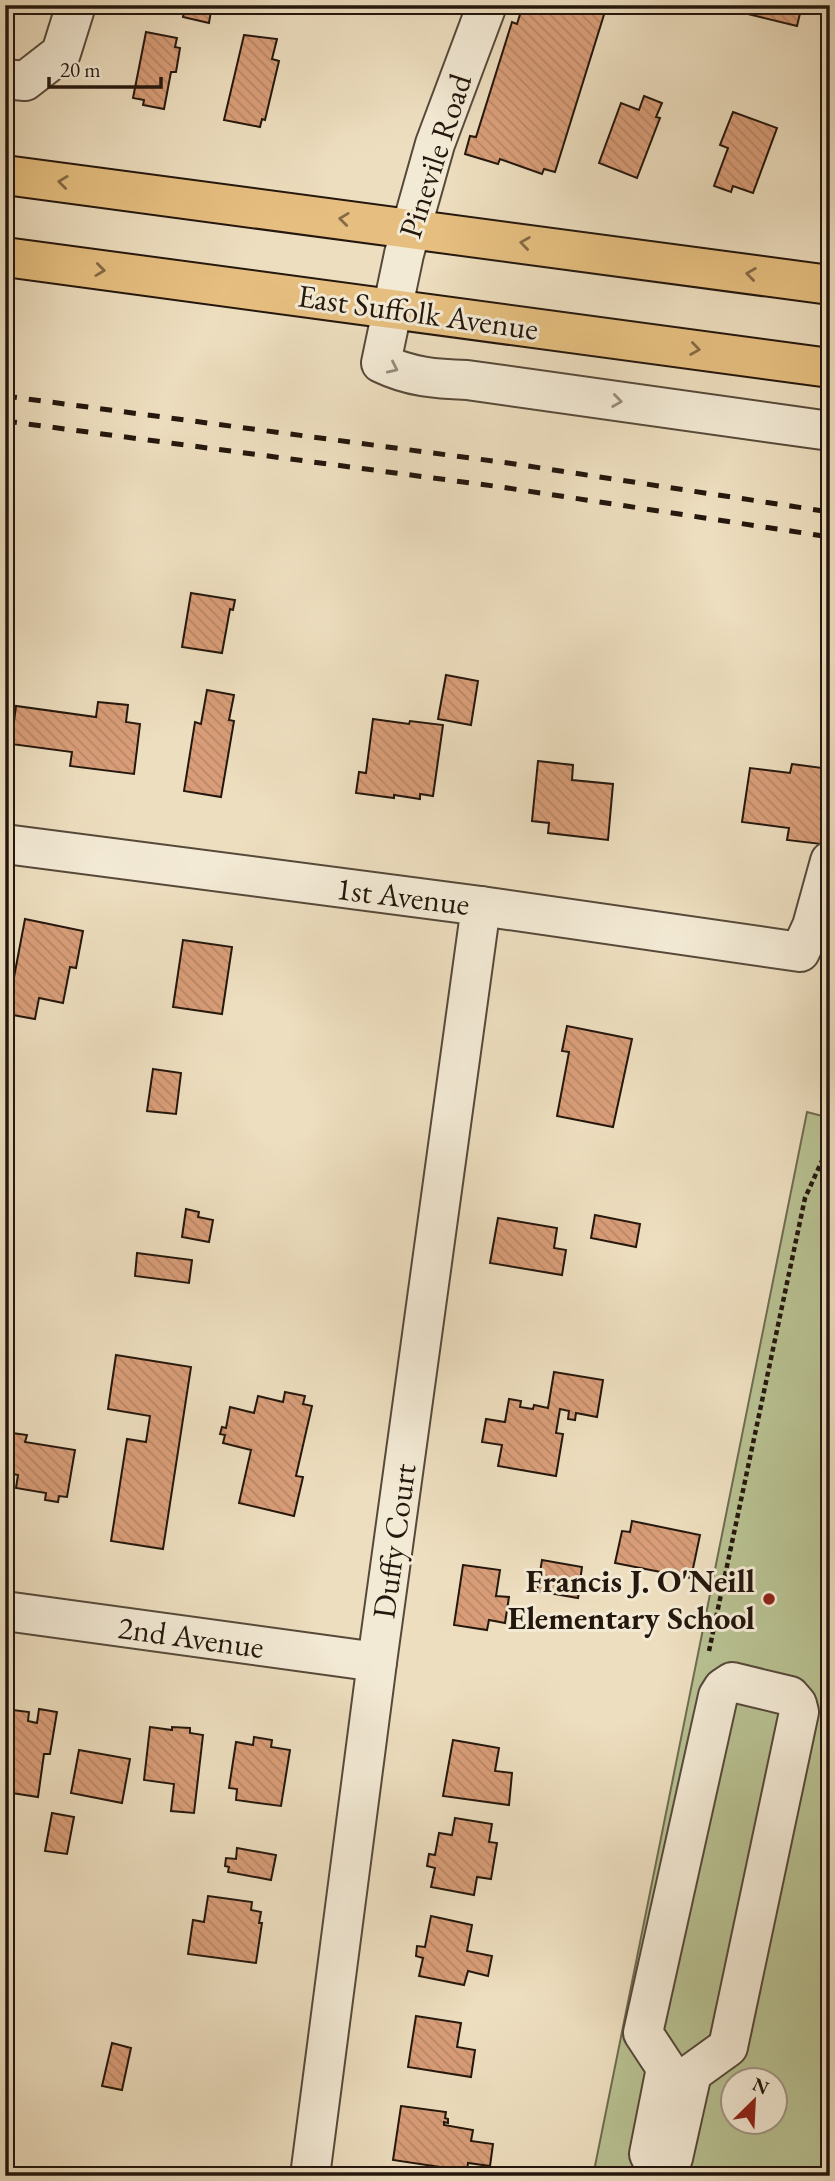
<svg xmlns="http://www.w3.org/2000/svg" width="835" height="2181" viewBox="0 0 835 2181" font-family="'EB Garamond',serif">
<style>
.green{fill:#b8c192;stroke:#6e6c50;stroke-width:2;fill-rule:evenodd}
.building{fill:url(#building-back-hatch);stroke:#24170d;stroke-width:2}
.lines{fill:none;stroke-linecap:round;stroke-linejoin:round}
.minor-casing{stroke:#56493a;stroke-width:42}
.major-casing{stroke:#24170d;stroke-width:42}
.path{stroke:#24170d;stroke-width:4.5;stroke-dasharray:5 3.5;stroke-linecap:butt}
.minor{stroke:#f3ead5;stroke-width:38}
.major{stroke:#e6bf80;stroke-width:38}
.rail{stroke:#24170d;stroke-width:5;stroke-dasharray:12 12;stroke-linecap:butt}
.oneway{stroke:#856b46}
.oneway2{stroke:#968b7b}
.poi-dot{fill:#8f2418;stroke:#f3ead5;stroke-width:2.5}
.labels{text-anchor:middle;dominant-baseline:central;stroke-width:6;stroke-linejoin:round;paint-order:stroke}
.street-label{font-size:32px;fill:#24170d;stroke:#f3ead5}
.poi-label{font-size:32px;font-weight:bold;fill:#24170d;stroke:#f3ead5;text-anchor:end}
</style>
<defs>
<pattern id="building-back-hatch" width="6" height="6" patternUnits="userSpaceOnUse" patternTransform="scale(1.75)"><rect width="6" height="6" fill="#d99e79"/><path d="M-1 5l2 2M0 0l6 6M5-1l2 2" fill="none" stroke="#ba8767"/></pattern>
</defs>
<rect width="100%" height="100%" fill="#eddebf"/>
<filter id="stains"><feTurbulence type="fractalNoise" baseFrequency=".00286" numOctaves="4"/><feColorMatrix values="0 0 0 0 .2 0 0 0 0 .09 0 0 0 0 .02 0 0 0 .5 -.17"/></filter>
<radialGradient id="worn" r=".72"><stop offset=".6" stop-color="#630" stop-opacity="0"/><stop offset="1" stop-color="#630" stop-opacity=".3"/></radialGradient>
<path class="green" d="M807 1112 830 1118V2176H593ZM734 2080H776V2122H734Z"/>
<g class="building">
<path d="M185 5H212L209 23 183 17Z"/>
<path d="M523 5H607L555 172 544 169 542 174 500 159 498 164 465 154 470 136 476 137 512 22 517 24Z"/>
<path d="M746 5H802L797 26 744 13Z"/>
<path d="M146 32 177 38 175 47 180 48 176 72H171L164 109 143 105 144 100 133 98Z"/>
<path d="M244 35 277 39 272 59 279 61 265 120 262 119 260 127 224 120Z"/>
<path d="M644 96 662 103 656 117 660 118 637 178 599 163 621 103 639 110Z"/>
<path d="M733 112 777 128 753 193 733 186 731 192 714 186 728 148 720 145Z"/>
<path d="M191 593 235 600 233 610 230 609 222 653 182 647Z"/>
<path d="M446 675 478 681 471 725 438 719Z"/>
<path d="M207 690 234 695 229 720 234 721 221 797 184 791 195 722 201 724Z"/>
<path d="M98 702 128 705 126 722 140 724 134 774 70 766 72 752 11 744 16 706 96 717Z"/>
<path d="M373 719 409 724 410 721 443 725 433 796 420 794V799L394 795V798L356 793 359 772 366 773Z"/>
<path d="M538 761 573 765 572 780 613 784 608 840 548 833 549 823 532 821Z"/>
<path d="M792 764 830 769 821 844 787 840 789 828 742 822 750 768 790 773Z"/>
<path d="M25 919 83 931 76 968 70 967 63 1003 39 998 35 1019 7 1014Z"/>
<path d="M183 940 232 947 222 1014 173 1007Z"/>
<path d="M567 1026 632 1039 613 1127 557 1116 569 1052 562 1051Z"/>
<path d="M153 1069 181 1073 176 1114 147 1111Z"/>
<path d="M186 1209 199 1212 198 1217 213 1220 209 1242 182 1237Z"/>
<path d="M595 1215 640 1224 636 1247 591 1238Z"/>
<path d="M498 1218 557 1228 554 1248 566 1250 562 1275 490 1263Z"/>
<path d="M137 1253 192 1260 189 1283 135 1276Z"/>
<path d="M116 1355 191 1367 163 1549 111 1541 127 1439 146 1442 150 1416 108 1409Z"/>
<path d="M554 1372 603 1380 597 1417 576 1413 575 1420 568 1419 569 1411 560 1409 556 1433 563 1434 556 1476 498 1466 502 1445 482 1442 486 1419 505 1422 509 1399 521 1401 520 1407 533 1409 534 1405 548 1408Z"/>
<path d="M285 1392 305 1396 303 1404 312 1406 296 1476 303 1477 294 1516 239 1503 251 1450 223 1443 225 1435 220 1434 222 1427 226 1428 230 1407 254 1413 258 1396 283 1402Z"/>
<path d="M5 1432 27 1435 25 1442 75 1450 67 1497 59 1496 58 1502 45 1500 46 1493 16 1488 18 1475 13 1474 14 1468 5 1466Z"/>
<path d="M632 1521 700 1535 691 1578 615 1563 622 1531 630 1532Z"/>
<path d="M542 1560 582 1567 580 1581H584L583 1587H580L578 1598 537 1591Z"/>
<path d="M463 1565 500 1570 496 1596 509 1597 505 1623 489 1620 487 1630 454 1625Z"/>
<path d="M5 1709 29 1712 28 1721 37 1723 39 1709 57 1712 50 1754H44L38 1797 5 1792Z"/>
<path d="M150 1727 172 1730V1727L190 1728V1733L203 1735 194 1813 171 1811 174 1784 144 1780Z"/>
<path d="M254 1737 272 1740 271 1747 290 1750 281 1806 236 1800 237 1789 229 1788 236 1742 253 1745Z"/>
<path d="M453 1740 499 1748 495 1771 512 1773 509 1805 443 1796Z"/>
<path d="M79 1750 130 1759 122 1803 71 1793Z"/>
<path d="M52 1813 74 1817 67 1854 45 1851Z"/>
<path d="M455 1818 492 1824 489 1842 497 1843 491 1879 477 1877 474 1895 431 1887 435 1868 427 1866 429 1854 435 1855 439 1833 452 1835Z"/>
<path d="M237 1848 276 1855 271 1880 228 1872 229 1867 225 1866 226 1858 236 1859Z"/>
<path d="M208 1896 252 1902 251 1910 261 1912 259 1923H262L256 1963 188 1954 193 1920 204 1922Z"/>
<path d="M431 1916 472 1925 467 1951 492 1956 488 1976 468 1971 464 1985 419 1976 423 1958 416 1956 417 1946 425 1947Z"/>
<path d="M416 2016 461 2023 457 2047 475 2050 471 2077 408 2067Z"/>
<path d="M112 2043 131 2048 122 2090 102 2086Z"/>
<path d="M401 2106 446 2112 445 2118 448 2119V2123L444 2122V2125L473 2130 471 2141 493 2144 490 2166 468 2163 467 2171 393 2160Z"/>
</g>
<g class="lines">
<defs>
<g id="minor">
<path d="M487 5 435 144 404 254 381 363C410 377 436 379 467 380L830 431"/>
<path d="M5 79 25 81 61 53 76 5"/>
<path d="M5 844 481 906 800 952 812 926 830 861"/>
<path d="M5 1611 377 1662"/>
<path d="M732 1682 790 1696 797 1704 799 1712 728 2047 692 2073 673 2158 660 2176 649 2154 666 2068 643 2033 718 1696 723 1688Z"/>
<path d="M310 2176 377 1662 481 906"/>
</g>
<g id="major">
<path d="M5 175 830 285"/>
<path d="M5 257 830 368"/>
</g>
</defs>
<use href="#minor" class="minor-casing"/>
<use href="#major" class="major-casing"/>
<path class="path" d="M709 1651 805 1198 830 1143"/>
<use href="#minor" class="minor"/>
<use href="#major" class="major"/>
<g class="rail">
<path d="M5 396 508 463 830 512"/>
<path d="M5 421 501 487 830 537"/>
</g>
</g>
<defs><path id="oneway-chevron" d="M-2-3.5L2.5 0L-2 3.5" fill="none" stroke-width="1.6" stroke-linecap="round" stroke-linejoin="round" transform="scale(1.75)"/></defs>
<g class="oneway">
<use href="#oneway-chevron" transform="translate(63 182) rotate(-173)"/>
<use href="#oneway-chevron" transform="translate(344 219) rotate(-173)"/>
<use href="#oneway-chevron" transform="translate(525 243) rotate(-172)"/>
<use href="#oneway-chevron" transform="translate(100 270) rotate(7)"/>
<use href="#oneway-chevron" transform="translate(751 274) rotate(-172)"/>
<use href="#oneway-chevron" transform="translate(695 349) rotate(8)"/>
</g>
<g class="oneway2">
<use href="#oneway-chevron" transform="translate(393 368) rotate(25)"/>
<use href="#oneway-chevron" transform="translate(617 401) rotate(8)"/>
</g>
<circle class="poi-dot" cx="769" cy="1599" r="7"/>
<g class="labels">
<g class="street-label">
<text transform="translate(435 156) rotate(-72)">Pinevile Road</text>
<text transform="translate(418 312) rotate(8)">East Suffolk Avenue</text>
<text transform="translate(403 896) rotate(7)">1st Avenue</text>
<text transform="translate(394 1541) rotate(-82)">Duffy Court</text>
<text transform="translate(191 1637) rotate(8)">2nd Avenue</text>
</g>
<g class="poi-label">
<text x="755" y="1581">Francis J. O'Neill<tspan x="755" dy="37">Elementary School</tspan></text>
</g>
</g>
<rect width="835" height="2181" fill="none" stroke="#eddebf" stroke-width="28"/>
<rect x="7" y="7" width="821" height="2167" fill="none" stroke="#24170d" stroke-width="3.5"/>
<rect x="14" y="14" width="807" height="2153" fill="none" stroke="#24170d" stroke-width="2"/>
<g transform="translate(754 2101) rotate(24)"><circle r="33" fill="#f3ead5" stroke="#a09685" stroke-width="2"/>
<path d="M0-5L12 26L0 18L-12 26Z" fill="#8f2418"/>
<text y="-10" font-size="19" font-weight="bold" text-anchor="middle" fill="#24170d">N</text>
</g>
<path d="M49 77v10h112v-10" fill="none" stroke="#24170d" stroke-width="3.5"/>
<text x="60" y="77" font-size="21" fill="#24170d" stroke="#f3ead5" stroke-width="5" paint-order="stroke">20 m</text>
<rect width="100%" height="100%" filter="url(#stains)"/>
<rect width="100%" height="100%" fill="url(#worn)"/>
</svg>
